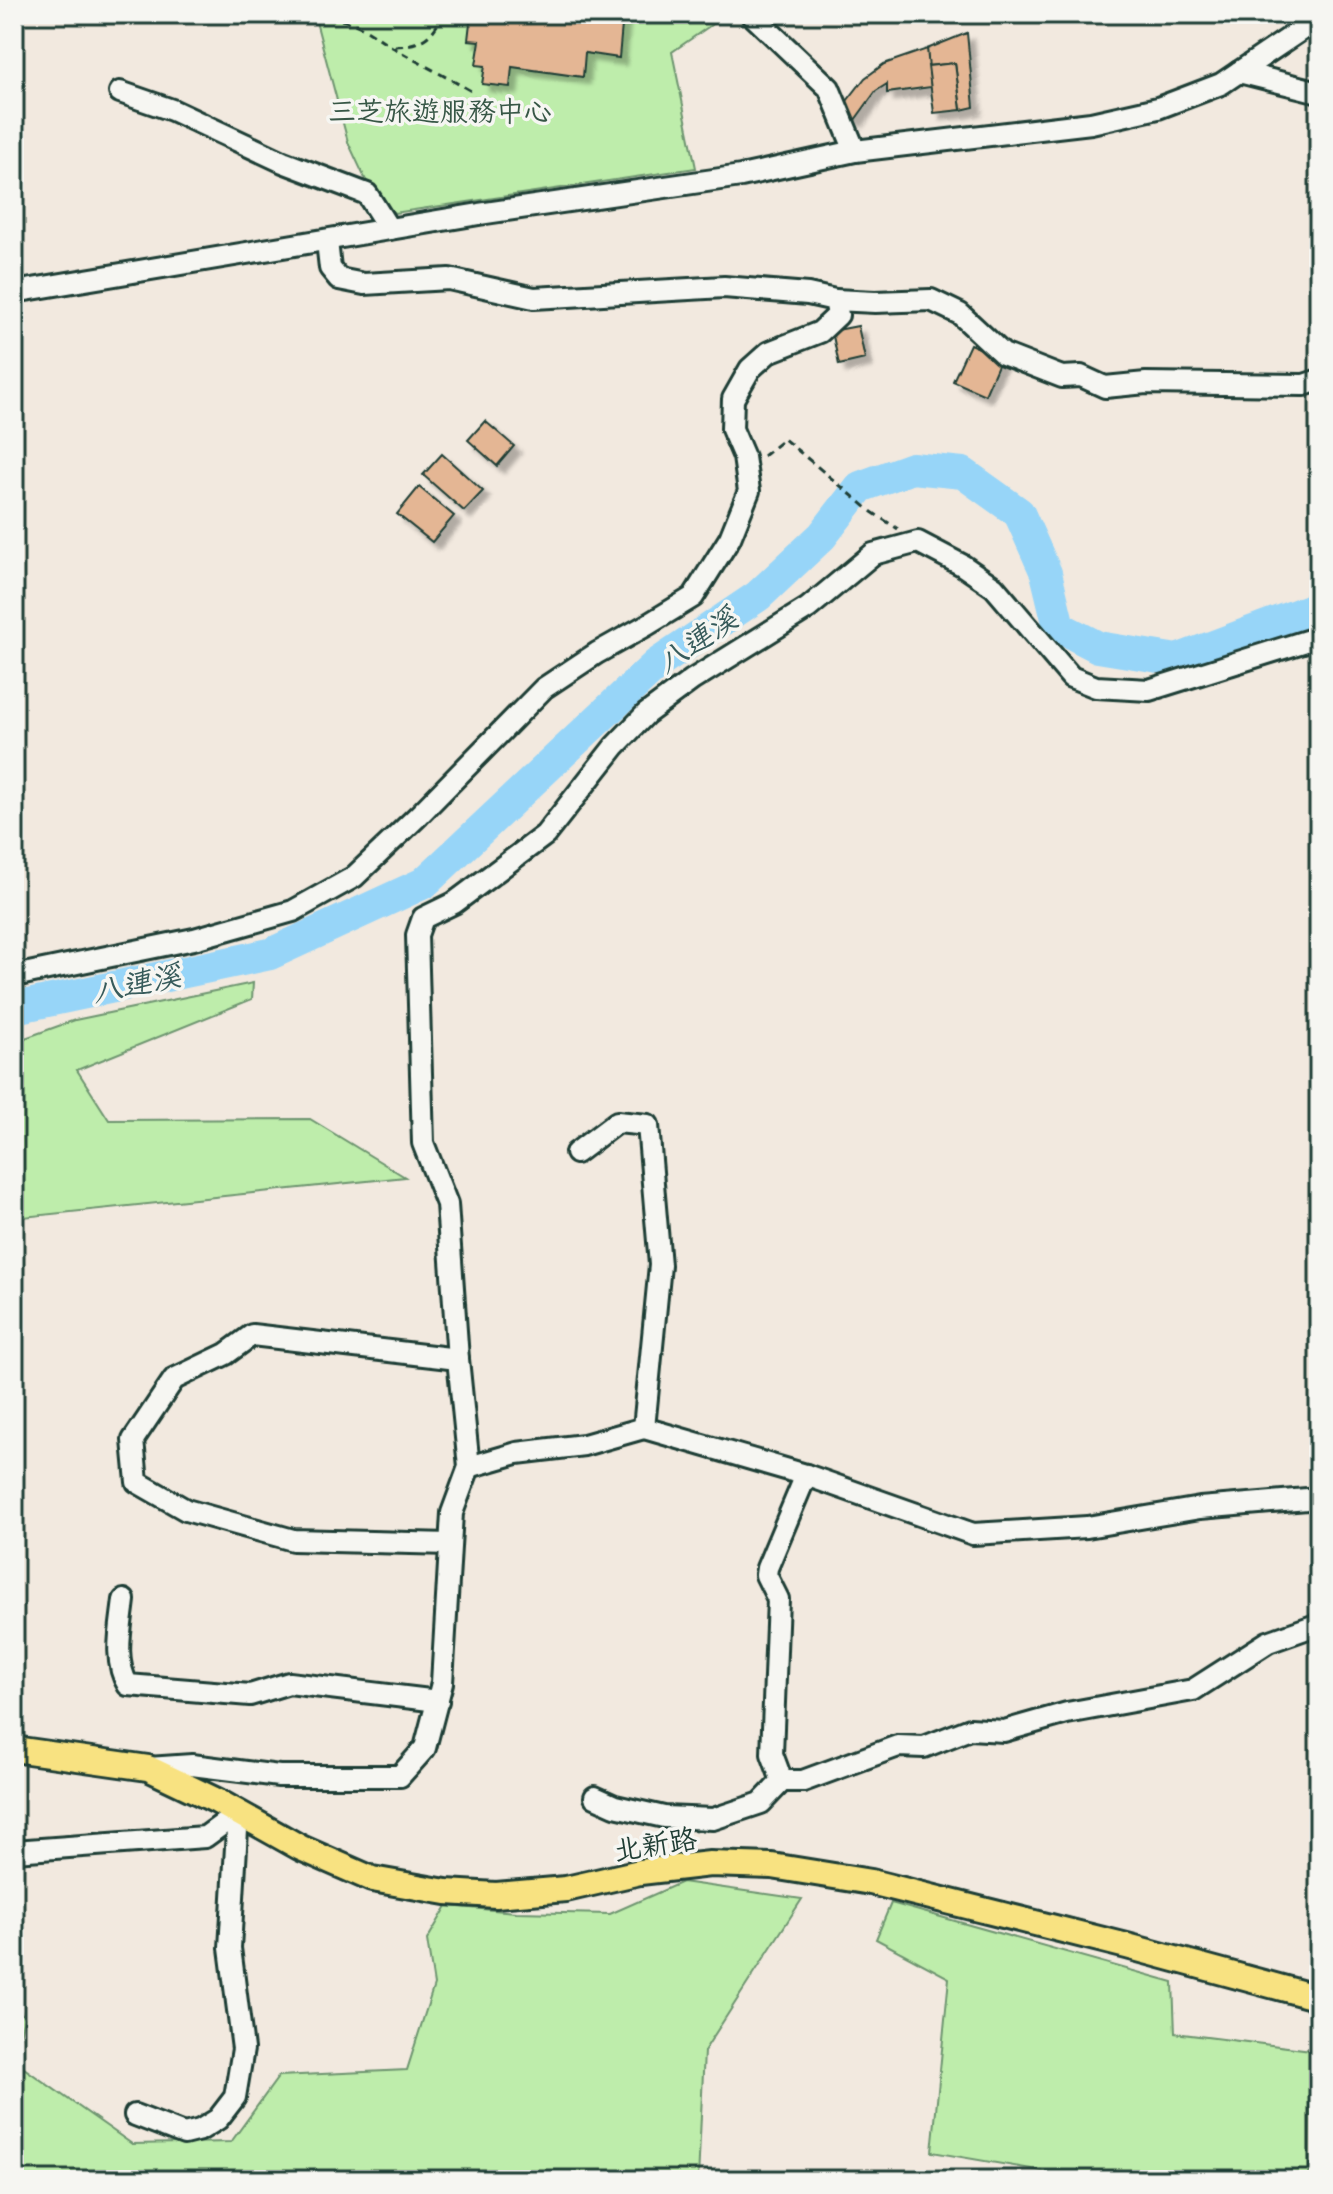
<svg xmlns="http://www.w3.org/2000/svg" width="1333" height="2194" viewBox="0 0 1333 2194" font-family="Mali,'LXGW WenKai TC',sans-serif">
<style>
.green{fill:#beedab;stroke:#6e9570;stroke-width:2}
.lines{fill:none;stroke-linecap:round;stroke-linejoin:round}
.river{stroke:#97d5f8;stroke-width:32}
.building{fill:#e4b694;stroke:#1f3d34;stroke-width:2;filter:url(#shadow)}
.minor-casing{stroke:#1f3d34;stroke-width:26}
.major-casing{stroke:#1f3d34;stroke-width:30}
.path{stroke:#1f3d34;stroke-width:3;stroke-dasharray:8 6;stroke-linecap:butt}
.minor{stroke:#f6f6f2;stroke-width:20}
.major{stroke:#f8e281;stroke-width:24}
.labels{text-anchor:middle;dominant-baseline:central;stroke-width:7;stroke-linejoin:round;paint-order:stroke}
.park-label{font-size:28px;fill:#375746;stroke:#f6f6f2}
.street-label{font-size:28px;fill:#1f3d34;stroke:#f6f6f2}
.water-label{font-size:30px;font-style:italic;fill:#375b5b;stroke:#f6f6f2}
</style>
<defs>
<filter id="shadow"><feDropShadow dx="7" dy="7" stdDeviation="2" flood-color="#0004"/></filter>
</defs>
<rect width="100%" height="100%" fill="#f2e9df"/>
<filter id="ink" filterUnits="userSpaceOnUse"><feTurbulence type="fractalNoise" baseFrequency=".0125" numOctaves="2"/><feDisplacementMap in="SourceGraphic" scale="16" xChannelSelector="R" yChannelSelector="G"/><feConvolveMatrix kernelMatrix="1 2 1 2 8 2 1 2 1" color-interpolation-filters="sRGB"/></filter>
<g filter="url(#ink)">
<g class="green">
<path d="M314 14H727L672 52 696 168 394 213 369 187 348 142Z"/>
<path d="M253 983 252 999 77 1070 109 1120 310 1119 405 1177 14 1218V1042L75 1020Z"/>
<path d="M682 1882 802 1899 704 2051 698 2180H14V1998L24 2018 14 2061 132 2144 231 2142 279 2076 407 2070 434 1985 427 1940 447 1906 516 1912 610 1914Z"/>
<path d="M891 1903 1173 1982 1175 2033 1311 2050 1309 2180H1095L932 2152 949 1978 876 1939Z"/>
</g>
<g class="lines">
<path class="river" d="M14 1008 270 954 424 883 657 664 758 596 822 536 860 487 912 468 963 473 1019 513 1046 573 1059 627 1098 647 1177 660 1309 610 1319 609"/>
</g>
<g class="building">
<path d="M471 14H623L619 58 585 53 583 77 512 67 510 87 482 84 485 66 476 65 480 41 468 40Z"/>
<path d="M967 33 974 107 961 110 955 63 928 66 927 49Z"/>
<path d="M927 49 931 87 887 93V84L876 91 855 120 840 110 865 78 884 64Z"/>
<path d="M955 63 961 110 934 113 928 66Z"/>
<path d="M858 326 865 359 839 365 832 331Z"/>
<path d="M970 344 1001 358 985 395 953 381Z"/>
<path d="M485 421 514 446 497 466 468 440Z"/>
<path d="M442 454 483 491 464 511 423 475Z"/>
<path d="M419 487 454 516 432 542 397 514Z"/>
</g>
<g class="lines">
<defs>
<g id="minor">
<path d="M751 14 829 88 855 151"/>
<path d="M1239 72 1319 92"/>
<path d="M120 92 172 110 283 162 367 194 389 229"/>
<path d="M14 292 479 214 741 176 855 151 1091 123 1158 108 1221 84 1319 18"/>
<path d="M835 300 875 302 931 300 960 314 1003 354 1062 377 1081 376 1105 387 1146 383 1304 385 1319 380"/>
<path d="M14 976 194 939 293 911 354 877 419 815 544 688 597 653 647 625 693 597 730 538 749 491 744 457 732 429 733 399 750 369 769 352 820 332 838 315 835 300 808 294 724 287 534 298 449 279 364 284 339 279 330 268 327 241"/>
<path d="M576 1153 617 1122 648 1125 660 1265 644 1428"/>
<path d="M469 1467 517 1453 584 1445 644 1428 806 1475 973 1534 1087 1527 1200 1508 1319 1498"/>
<path d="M450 1544 293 1540 186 1510 137 1482 133 1440 174 1379 226 1354 252 1335 458 1359"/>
<path d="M124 1600C121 1628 113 1661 128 1685L250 1695 289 1683 438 1701"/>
<path d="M148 1768 192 1765 279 1776H400L425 1748 442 1683 452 1513 469 1467 458 1359 447 1204 423 1143 417 935 423 918 454 903 545 835 615 746 646 714 692 680 808 608 873 554 918 542 962 565 994 587 1071 677 1096 687 1149 690 1319 637"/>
<path d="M782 1781 772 1754 778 1599 766 1575 767 1568 806 1475"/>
<path d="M595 1797 615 1806 664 1817 713 1819 761 1803 782 1781H803L898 1746 924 1747 970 1729 1004 1731 1067 1713 1193 1690 1268 1642 1319 1624"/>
<path d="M14 1851 205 1837 238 1813"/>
<path d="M135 2115 184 2134 200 2130 218 2119 235 2097 243 2049 230 1948 238 1813"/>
</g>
<path id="major" d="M14 1749 148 1768 217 1801 301 1848 372 1879 446 1892 496 1895 566 1889 640 1872 710 1864 772 1866 871 1882 1127 1946 1319 1998"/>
</defs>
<use href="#minor" class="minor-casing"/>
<use href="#major" class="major-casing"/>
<g class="path">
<path d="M330 14 333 19C359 21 373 35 394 48 419 63 445 76 471 91L480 117"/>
<path d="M395 46C421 45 432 38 443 14"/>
<path d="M763 456 784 439 872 512 898 529"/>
</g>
<use href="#minor" class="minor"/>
<use href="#major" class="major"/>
</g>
</g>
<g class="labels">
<g class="park-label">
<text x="440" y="110">三芝旅遊服務中心</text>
</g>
<g class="street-label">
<text transform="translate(655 1843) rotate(-9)">北新路</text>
</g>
<g class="water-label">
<text transform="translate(696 639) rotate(-35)">八連溪</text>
<text transform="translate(136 982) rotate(-12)">八連溪</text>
</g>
</g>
<rect width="1333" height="2194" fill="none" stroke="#f6f6f2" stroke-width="48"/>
<rect x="24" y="24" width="1285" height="2146" fill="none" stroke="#1f3d34" stroke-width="3" filter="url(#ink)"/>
</svg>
